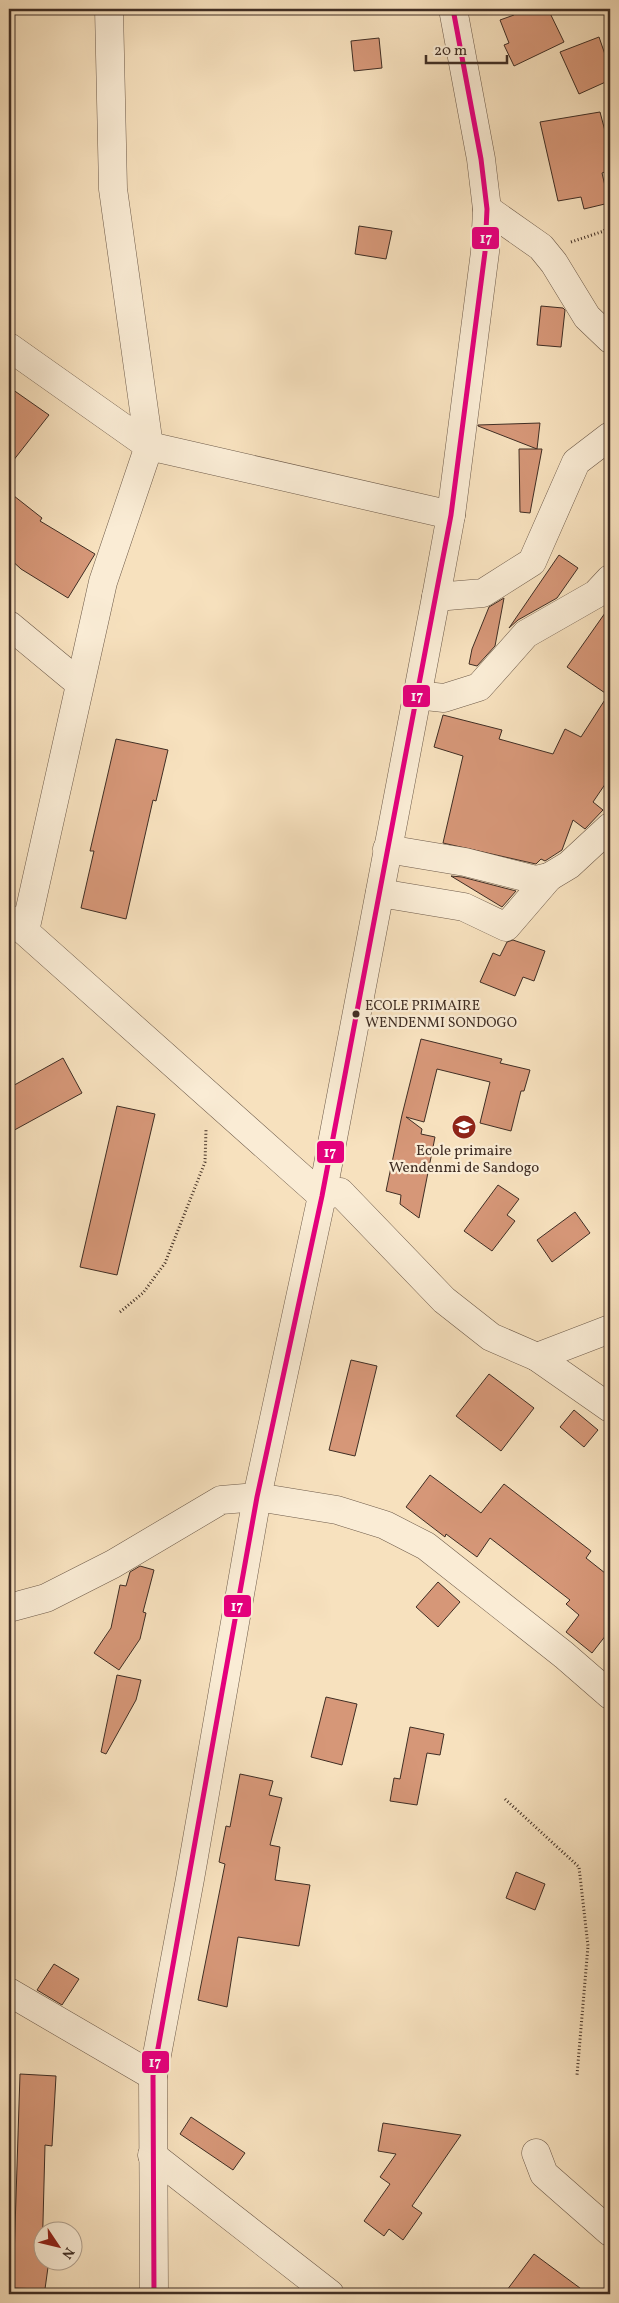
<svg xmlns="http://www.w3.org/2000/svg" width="619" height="2303" viewBox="0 0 619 2303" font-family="Vollkorn,serif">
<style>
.building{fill:#d69778;stroke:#402e24}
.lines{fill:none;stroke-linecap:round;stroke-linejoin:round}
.minor-casing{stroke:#6e5b4a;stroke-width:29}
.tertiary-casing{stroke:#6e5b4a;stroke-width:29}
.path{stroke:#402e24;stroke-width:3;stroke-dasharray:1 2.5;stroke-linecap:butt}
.minor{stroke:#faecd5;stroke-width:28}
.tertiary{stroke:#faecd5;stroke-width:28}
.bus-1-casing{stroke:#faecd5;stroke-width:9}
.bus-1{stroke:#e5007d;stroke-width:5}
.bus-dot{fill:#402e24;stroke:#faecd5;stroke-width:2}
.labels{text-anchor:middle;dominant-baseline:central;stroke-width:4.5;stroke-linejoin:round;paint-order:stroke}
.bus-label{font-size:14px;fill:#402e24;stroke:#faecd5;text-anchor:start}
.poi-label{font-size:15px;fill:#402e24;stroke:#faecd5}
.line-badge{stroke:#faecd5;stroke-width:2}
.badge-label{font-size:14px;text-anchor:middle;font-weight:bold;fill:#fff}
</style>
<rect width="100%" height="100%" fill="#f7e1be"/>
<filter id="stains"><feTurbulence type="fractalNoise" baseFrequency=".004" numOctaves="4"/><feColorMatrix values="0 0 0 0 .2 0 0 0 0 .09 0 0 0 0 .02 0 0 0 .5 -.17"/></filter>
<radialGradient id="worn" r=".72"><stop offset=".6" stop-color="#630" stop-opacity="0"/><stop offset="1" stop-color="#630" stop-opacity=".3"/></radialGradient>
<g class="building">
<path d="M513 9H548L564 42 514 66 504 45 509 43 500 20 514 15Z"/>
<path d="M599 37 610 69V80L579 94 560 52Z"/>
<path d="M379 38 382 68 354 71 351 41Z"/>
<path d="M600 112 610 150V170L602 173 609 203 584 209 581 197 558 201 540 122Z"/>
<path d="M359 226 392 231 386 259 355 254Z"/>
<path d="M541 306 563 308 565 310 561 347 537 345Z"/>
<path d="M9 387 49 415 9 466Z"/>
<path d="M540 423 537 449 478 426V425Z"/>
<path d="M519 449H542L530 513 520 512Z"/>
<path d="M9 492 42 518 40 521 95 554 68 598 21 569 9 558Z"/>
<path d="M559 555 578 568 557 598 518 620 509 628Z"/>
<path d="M504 598 495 646 477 666 469 664 472 649 489 607Z"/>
<path d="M610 606V777L593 802 603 810 585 829 573 820 562 850 545 861 541 859 536 864 443 843 463 756 434 747 443 715 502 730 499 739 553 754 565 729 581 737 608 695 567 667Z"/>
<path d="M116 739 168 750 156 801 153 800 126 919 81 908 94 851H90Z"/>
<path d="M451 876 462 877 516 891 502 907Z"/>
<path d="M513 940 545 951 534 981 523 977 515 996 480 982 493 953 500 956 507 942Z"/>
<path d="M421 1039 502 1059 500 1063 530 1070 524 1091H521L511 1131 480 1123 490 1082 437 1069 424 1122 406 1117 422 1129 421 1134 435 1137 419 1218 400 1204 401 1195 386 1191 402 1115Z"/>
<path d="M63 1058 82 1093 9 1133V1088Z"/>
<path d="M117 1106 155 1114 117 1275 80 1267Z"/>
<path d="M498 1185 519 1199 507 1215 515 1221 492 1251 464 1231Z"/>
<path d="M575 1212 590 1233 552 1262 537 1240Z"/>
<path d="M351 1360 377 1366 355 1456 329 1450Z"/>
<path d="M489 1374 534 1408 501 1451 456 1416Z"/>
<path d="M574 1410 598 1430 584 1447 560 1427Z"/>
<path d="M430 1475 481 1513 504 1484 591 1551 586 1558 610 1577V1630L592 1653 566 1632 579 1615 566 1604 570 1600 490 1538 477 1557 446 1534 445 1537 406 1507Z"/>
<path d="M140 1566 154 1570 143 1612 146 1613 140 1639 119 1670 94 1653 111 1628 120 1585 126 1586 130 1572Z"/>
<path d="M438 1582 460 1602 438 1627 416 1607Z"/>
<path d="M117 1675 141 1680 136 1700 106 1754 101 1752Z"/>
<path d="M326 1697 357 1704 342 1765 311 1757Z"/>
<path d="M410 1727 444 1734 440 1755 427 1753 417 1805 390 1801 394 1778 400 1779Z"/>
<path d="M240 1774 273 1781 269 1795 282 1798 270 1845 280 1847 275 1880 310 1885 299 1946 238 1937 227 2007 198 2000 225 1864 219 1862 226 1826 230 1827Z"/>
<path d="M516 1872 545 1884 535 1910 506 1898Z"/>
<path d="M54 1964 79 1979 62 2005 37 1990Z"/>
<path d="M20 2074 56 2076 52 2146 45 2145 42 2260H49L45 2289 9 2288V2258L14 2259Z"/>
<path d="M191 2117 245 2153 233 2170 180 2134Z"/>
<path d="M383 2123 461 2135 412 2206 422 2213 403 2240 389 2229 384 2236 364 2221 390 2184 380 2177 396 2154 378 2151Z"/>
<path d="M534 2254 588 2294H504Z"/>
</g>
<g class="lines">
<defs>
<g id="minor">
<path d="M487 209 541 247 554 263 587 317 610 339"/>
<path d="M9 347 149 446 113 189 109 9"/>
<path d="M436 597 483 593 532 562 576 462 610 436"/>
<path d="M9 625 79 683"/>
<path d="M416 695 444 698 479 687 526 634 596 594 610 579"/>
<path d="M387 849 465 862 536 880 549 877 569 865 610 827"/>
<path d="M380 893 464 907 506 927 549 877"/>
<path d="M12 920 322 1196 340 1192 444 1300 491 1337 537 1357 610 1408"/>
<path d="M25 931 103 582 149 446 451 515"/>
<path d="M537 1357 610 1329"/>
<path d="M9 1608 46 1598 113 1564 221 1500 257 1497 337 1510 385 1525 426 1546 564 1655 610 1695"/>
<path d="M9 1992 153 2076"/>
<path d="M536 2153 544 2174 610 2232"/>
<path d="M152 2155 330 2294"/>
</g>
<path id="tertiary" d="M154 2294 153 2076 190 1879 257 1497 322 1196 436 597 451 515 485 252 487 209 481 159 453 9"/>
</defs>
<use href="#minor" class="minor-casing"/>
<use href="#tertiary" class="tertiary-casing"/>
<g class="path">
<path d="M571 242 604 231 610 224"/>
<path d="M120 1312 143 1293 165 1263 205 1162 206 1130"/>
<path d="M505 1799 579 1867 588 1946 577 2075"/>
</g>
<use href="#minor" class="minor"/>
<use href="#tertiary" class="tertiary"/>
<defs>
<path id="bus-1" d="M154 2294 153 2076 257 1497 322 1196 451 515 485 252 487 209 481 159 453 9"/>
</defs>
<use href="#bus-1" class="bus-1-casing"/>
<use href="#bus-1" class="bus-1"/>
</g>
<defs>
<symbol id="school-disc" viewBox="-11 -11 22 22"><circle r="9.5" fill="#8f2418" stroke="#faecd5"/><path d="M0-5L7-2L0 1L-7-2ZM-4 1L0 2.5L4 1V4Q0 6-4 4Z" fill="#fff"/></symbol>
</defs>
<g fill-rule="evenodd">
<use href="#school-disc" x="450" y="1113" width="28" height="28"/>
</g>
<circle class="bus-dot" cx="356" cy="1014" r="4.5"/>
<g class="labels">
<g class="bus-label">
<text x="365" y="1006">ECOLE PRIMAIRE<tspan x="365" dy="17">WENDENMI SONDOGO</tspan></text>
</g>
<g class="poi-label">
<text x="464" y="1151">Ecole primaire<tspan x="464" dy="17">Wendenmi de Sandogo</tspan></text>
</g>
</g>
<g class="line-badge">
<rect x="471" y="226" width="29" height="24" rx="5" fill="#e5007d"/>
<rect x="402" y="684" width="29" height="24" rx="5" fill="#e5007d"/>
<rect x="316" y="1140" width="29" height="24" rx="5" fill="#e5007d"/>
<rect x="223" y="1594" width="29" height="24" rx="5" fill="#e5007d"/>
<rect x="141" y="2050" width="29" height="24" rx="5" fill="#e5007d"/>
</g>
<g class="badge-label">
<text x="486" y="243">17</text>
<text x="417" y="701">17</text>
<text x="330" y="1157">17</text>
<text x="237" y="1611">17</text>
<text x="155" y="2067">17</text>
</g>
<rect width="619" height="2303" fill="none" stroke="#f7e1be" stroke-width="30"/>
<rect x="10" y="10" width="599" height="2283" fill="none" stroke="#402e24" stroke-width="2.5"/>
<rect x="15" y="15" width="589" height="2273" fill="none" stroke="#402e24"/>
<g transform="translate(58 2246) rotate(125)"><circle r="24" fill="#faecd5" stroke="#b0a08e"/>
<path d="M0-4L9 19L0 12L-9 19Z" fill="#8f2418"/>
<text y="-8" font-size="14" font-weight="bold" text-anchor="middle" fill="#402e24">N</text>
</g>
<path d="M426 55v8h81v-8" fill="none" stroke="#402e24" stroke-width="2.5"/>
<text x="434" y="55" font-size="15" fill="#402e24" stroke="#faecd5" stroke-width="4" paint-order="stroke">20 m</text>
<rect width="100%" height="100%" filter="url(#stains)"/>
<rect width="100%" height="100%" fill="url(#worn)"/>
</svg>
